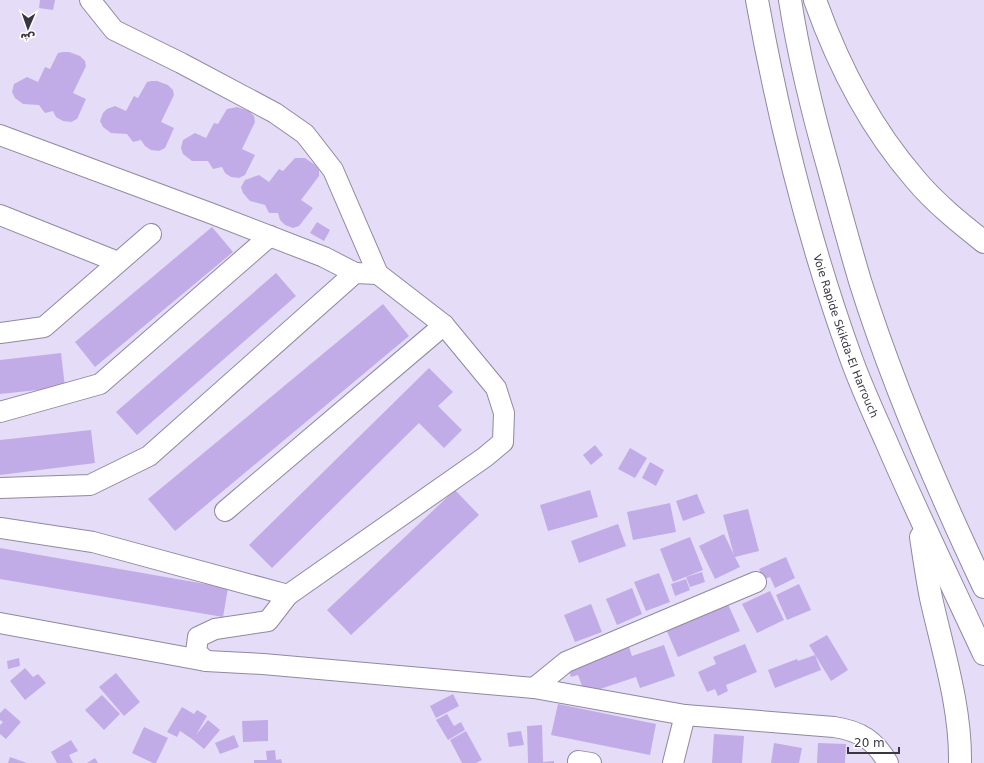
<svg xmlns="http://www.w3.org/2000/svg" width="984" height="763" viewBox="0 0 984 763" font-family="'DejaVu Sans','Noto Naskh Arabic',sans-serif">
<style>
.building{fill:#c2ace8}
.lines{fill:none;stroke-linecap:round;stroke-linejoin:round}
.street-casing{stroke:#9188a1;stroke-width:22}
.highway-casing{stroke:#9188a1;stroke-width:24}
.street{stroke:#fff;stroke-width:20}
.highway{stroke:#fff;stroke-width:22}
.labels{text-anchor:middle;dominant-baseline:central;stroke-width:4;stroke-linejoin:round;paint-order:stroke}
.street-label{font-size:11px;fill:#3a3641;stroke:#fff}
</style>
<rect width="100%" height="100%" fill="#e5dcf7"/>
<g class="building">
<path d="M40 0H55L53 10 39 8Z"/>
<path d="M63 52H69L80 56 85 61 86 66 73 93 86 99 77 119 71 122 63 121 56 117 53 111 45 113 39 105 23 104 15 98 12 92 14 84 27 77 38 82 45 67 50 69 58 53Z"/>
<path d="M151 81H157L168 85 173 90 174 95 161 122 174 128 165 148 159 151 151 150 145 146 141 140 133 142 127 134 111 133 103 127 100 121 103 113 107 109 115 106 126 111 134 96 138 98 147 82Z"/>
<path d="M237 107 249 111 254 116 255 122 242 149 255 155 245 175 239 178 231 177 225 173 222 167 213 169 208 161H192L183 154 181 148 183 140 195 133 206 138 214 123 218 124 227 109Z"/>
<path d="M295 158H305L315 165 319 170V176L301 200 313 208 299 226 293 228 285 225 280 220 278 213H269L265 205 250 201 243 193 241 187 245 180 259 175 269 182 279 169 283 171Z"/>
<path d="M317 222 330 230 324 241 310 233Z"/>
<path d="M212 227 233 252 95 367 75 342Z"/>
<path d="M276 273 296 296 137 435 116 412Z"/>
<path d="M383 304 409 336 175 531 148 499Z"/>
<path d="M61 353 65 387 0 394V360Z"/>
<path d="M429 368 453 392 438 406 462 430 444 448 419 423 272 568 249 545Z"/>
<path d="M91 430 95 463 0 475V440Z"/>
<path d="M595 445 603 455 591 465 583 455Z"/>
<path d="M630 448 647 458 635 478 618 469Z"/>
<path d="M650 462 664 470 656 486 642 478Z"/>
<path d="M455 490 479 515 351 635 327 610Z"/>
<path d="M590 490 598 517 548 531 540 505Z"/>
<path d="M697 494 705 513 683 521 676 501Z"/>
<path d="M670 503 676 532 633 540 627 512Z"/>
<path d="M748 509 759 551 735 557 740 567 715 579 699 546 724 534 734 555 723 515Z"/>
<path d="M618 524 626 546 579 563 571 541Z"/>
<path d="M690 537 703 570 673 582 660 549Z"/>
<path d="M0 548 228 588 223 617 0 579Z"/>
<path d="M786 557 795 578 775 588 770 577 764 579 759 569Z"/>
<path d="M702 572 705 582 690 587 686 577Z"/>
<path d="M659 573 670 602 646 611 634 582Z"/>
<path d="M686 579 690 590 675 596 671 584Z"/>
<path d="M799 584 811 610 787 620 776 595Z"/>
<path d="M632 588 642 614 617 625 606 599Z"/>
<path d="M770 591 784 620 757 633 742 604Z"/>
<path d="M727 602 740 631 678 657 666 629Z"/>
<path d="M591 604 602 632 575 642 564 615Z"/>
<path d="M827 635 848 670 831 681 809 645Z"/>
<path d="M745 644 757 672 726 685 728 691 718 696 715 689 707 692 698 672 716 664 713 657Z"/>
<path d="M664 645 675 676 640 688 636 677 585 694 578 675 571 677 568 668 629 647 632 656Z"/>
<path d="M815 655 821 670 775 688 768 670 797 659 798 661Z"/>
<path d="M19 658 20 666 8 669 7 661Z"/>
<path d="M25 668 33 677 38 674 46 683 25 700 10 681Z"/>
<path d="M116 673 140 702 124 716 99 687Z"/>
<path d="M453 694 459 706 436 718 430 706Z"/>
<path d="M102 695 120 714 104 730 85 710Z"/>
<path d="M558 704 656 724 650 755 551 735Z"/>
<path d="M182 707 194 714 197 710 207 716 196 735 208 720 220 730 204 749 192 739 180 731 177 737 167 732Z"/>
<path d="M5 708 21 722 6 739 0 734V725L3 722 0 720V713Z"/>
<path d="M447 714 454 726 461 722 465 730 448 740 436 720Z"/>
<path d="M268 720V741L243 742 242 721Z"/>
<path d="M542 725 543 762 554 761V763H528L527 726Z"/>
<path d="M144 727 168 738 156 763H153L132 753Z"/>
<path d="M466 731 482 760 476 763H462L450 740Z"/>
<path d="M521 731 524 745 509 747 507 733Z"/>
<path d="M714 734 744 736 742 763H712Z"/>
<path d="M234 735 239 747 220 754 215 743Z"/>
<path d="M71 740 78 751 69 755 73 763H57L51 752Z"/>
<path d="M774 743 802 748 799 763H771Z"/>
<path d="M818 743 846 744 845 763H817Z"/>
<path d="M275 750 276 760 281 759 282 763H254V760H267L266 751Z"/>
<path d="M10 757 27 763H8Z"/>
<path d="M95 758 98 763H87Z"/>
</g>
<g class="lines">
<defs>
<g id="street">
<path d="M0 135 210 213 324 257 355 273"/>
<path d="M0 215 118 262"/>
<path d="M0 333 44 327 151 234"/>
<path d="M0 412 100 384 270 236"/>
<path d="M0 488 90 485 149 456 355 273 378 274"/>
<path d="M225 511 444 325"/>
<path d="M0 528 93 542 288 595 485 457 503 442 504 413 496 388 444 325 378 274 333 170 305 134 275 113 181 63 114 30 90 0"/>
<path d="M0 623 206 661 263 664 534 688 685 715 834 727C860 731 875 740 888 763"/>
<path d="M206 661 196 652 198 637 215 629 268 621 288 595"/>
<path d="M534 688 566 662 756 582"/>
<path d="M578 761 591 763"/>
<path d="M673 763 685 715"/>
</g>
<g id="highway">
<path id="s1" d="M757 0C779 121 809 242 851 358 861 386 874 414 886 441 917 513 951 583 984 654"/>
<path d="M790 0C799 58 813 114 829 170 839 207 849 244 860 281 893 386 937 488 984 587"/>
<path d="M815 0C838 65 870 127 915 179 935 203 960 223 984 242"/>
<path d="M921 537C924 557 927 578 931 598 943 652 961 707 960 763"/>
</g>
</defs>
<use href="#street" class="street-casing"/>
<use href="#highway" class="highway-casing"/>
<use href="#street" class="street"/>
<use href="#highway" class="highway"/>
</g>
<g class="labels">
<g class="street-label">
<text stroke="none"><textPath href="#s1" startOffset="348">Voie Rapide Skikda-El Harrouch</textPath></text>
</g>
</g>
<g transform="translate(28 28) rotate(182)" stroke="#ffffff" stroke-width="3" paint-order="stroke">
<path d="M0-3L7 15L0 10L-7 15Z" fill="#3a3641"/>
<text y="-6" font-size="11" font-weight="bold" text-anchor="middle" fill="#3a3641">ش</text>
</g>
<path d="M848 747v6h51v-6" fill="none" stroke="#3a3641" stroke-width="2"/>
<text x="854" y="747" font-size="12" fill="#3a3641" stroke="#ffffff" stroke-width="3" paint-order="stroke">20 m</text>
</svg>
